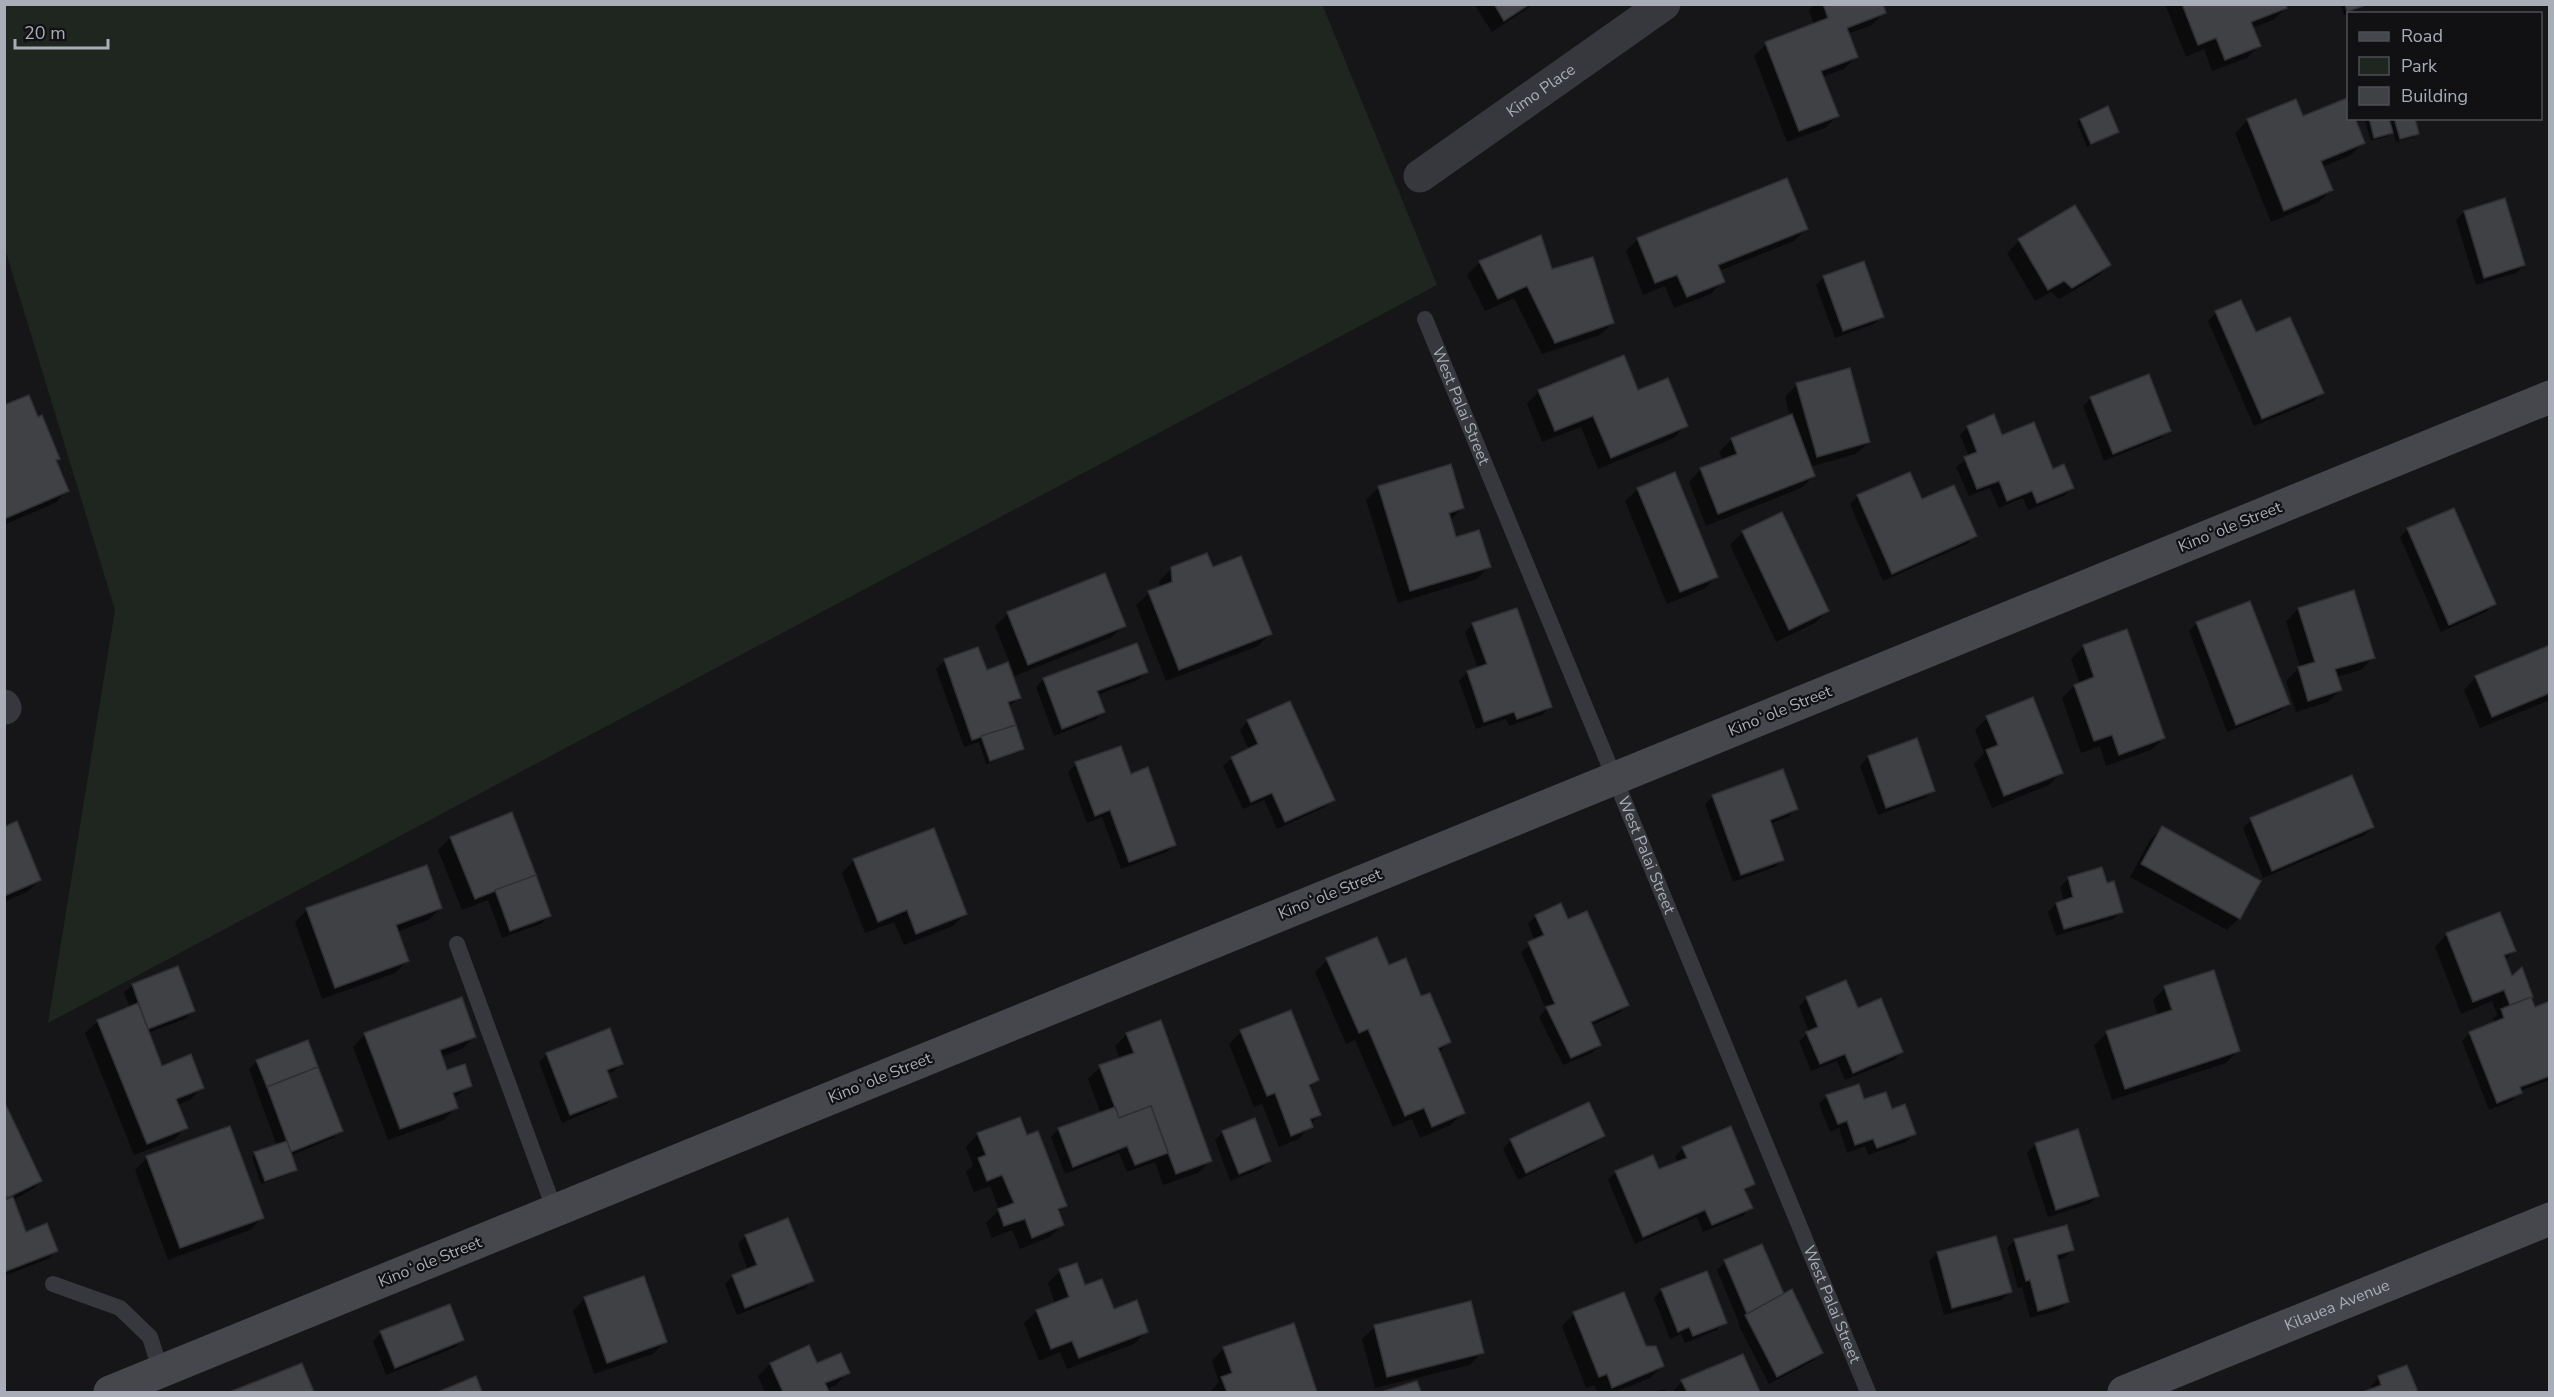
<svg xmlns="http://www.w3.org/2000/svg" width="2554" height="1397" viewBox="0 0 2554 1397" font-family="'Nunito Sans',sans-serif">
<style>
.green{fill:#1e261f}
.shadow{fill:#0007}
.building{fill:#404145;stroke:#303034;stroke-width:1.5}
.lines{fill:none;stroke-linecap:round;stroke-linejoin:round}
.lane{stroke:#37383d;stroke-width:16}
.street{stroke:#37383d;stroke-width:33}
.secondary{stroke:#45474d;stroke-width:33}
.labels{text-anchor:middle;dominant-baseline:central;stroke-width:4.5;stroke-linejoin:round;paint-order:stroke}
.street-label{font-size:16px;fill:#a8adb8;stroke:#111113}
</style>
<rect width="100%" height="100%" fill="#161618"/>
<path class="green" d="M1322 4 1437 285 48 1023 115 610 5 249V5Z"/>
<g class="shadow">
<path d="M1474 4H1534L1492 32Z"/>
<path d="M1814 4H1881L1884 12 1872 25 1847 34 1856 57 1844 69 1822 77 1837 116 1825 128 1787 142 1754 56 1766 44 1814 25 1809 10Z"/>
<path d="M2165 4H2284L2286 8 2273 20 2252 28 2259 45 2247 58 2212 71 2204 49 2186 57Z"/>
<path d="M2340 4H2372L2344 15Z"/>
<path d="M2346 100 2348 118 2363 143 2351 155 2322 167 2331 190 2319 202 2271 222 2235 133 2247 121 2296 101 2302 118Z"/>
<path d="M2364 118H2413L2417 133 2414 137 2396 142 2393 131 2388 136 2371 141Z"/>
<path d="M2080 120 2117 132 2087 147 2077 123Z"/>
<path d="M2504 200 2524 265 2516 273 2476 285 2456 220 2464 212Z"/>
<path d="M1806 229 1794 241 1719 271 1723 281 1711 294 1674 308 1665 286 1643 295 1626 251 1638 239Z"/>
<path d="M1540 237 1551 270 1613 323 1600 335 1542 354 1514 298 1485 311 1467 275 1479 263Z"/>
<path d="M2019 241 2109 265 2097 277 2059 299 2051 292 2035 301 2007 253Z"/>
<path d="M1824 277 1882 316 1874 324 1835 338 1816 285Z"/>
<path d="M2216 313 2255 334 2322 393 2314 401 2254 426 2208 321Z"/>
<path d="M1797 384 1869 442 1856 454 1810 467 1814 476 1801 488 1706 526 1689 482 1701 469 1723 461 1719 452 1732 439 1790 417 1785 397Z"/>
<path d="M1539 391 1638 392 1686 425 1674 438 1598 469 1581 427 1542 442 1527 404Z"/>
<path d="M2091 398 2169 430 2161 438 2104 461 2083 406Z"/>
<path d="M4 407 59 458 55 462 67 491 55 503 4 525Z"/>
<path d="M1968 427 2001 437 2053 471 2072 488 2064 496 2028 510 2023 498 1999 508 1990 488 1969 496 1956 467 1969 457 1960 435Z"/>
<path d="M1379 487 1462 508 1450 520 1455 539 1489 566 1477 579 1398 603 1366 500Z"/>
<path d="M1638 489 1717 576 1704 589 1667 604 1625 501Z"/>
<path d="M1858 496 1922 501 1975 536 1967 544 1883 581 1850 504Z"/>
<path d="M1782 514 1827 611 1815 623 1776 642 1730 545 1743 532Z"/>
<path d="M2408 529 2494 604 2486 612 2441 632 2400 537Z"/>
<path d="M1172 568 1212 569 1270 634 1258 646 1166 681 1136 605 1149 593 1160 589 1159 581Z"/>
<path d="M1104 575 1124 625 1112 637 1015 676 995 626 1008 614Z"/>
<path d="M2298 609 2373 657 2361 670 2336 677 2340 690 2328 702 2296 712 2286 681 2300 667 2286 621Z"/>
<path d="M2197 623 2288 703 2280 711 2227 732 2189 631Z"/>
<path d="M1473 624 1550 707 1542 715 1509 726 1506 719 1476 729 1459 681 1467 673 1478 669 1465 632Z"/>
<path d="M2084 646 2164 738 2151 750 2106 766 2100 746 2081 753 2062 698 2074 686 2080 684 2071 659Z"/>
<path d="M2550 647V700L2480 728 2464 690 2476 677Z"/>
<path d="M977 649 986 672 1019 698 1008 707 1023 748 1019 752 986 764 979 742 964 747 936 669 944 661Z"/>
<path d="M1146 672 1138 680 1097 695 1103 712 1095 720 1054 736 1036 687 1044 679Z"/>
<path d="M1987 718 2061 772 2049 785 1992 808 1974 764 1984 753 1975 730Z"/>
<path d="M1248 721 1333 799 1325 807 1277 829 1264 800 1243 809 1223 766 1232 758 1249 750 1240 730Z"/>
<path d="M1916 740 1934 790 1925 798 1878 815 1860 766 1868 757Z"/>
<path d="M1076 764 1130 776 1175 844 1167 852 1121 869 1102 817 1087 823 1068 772Z"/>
<path d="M1713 796 1796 809 1788 817 1770 824 1783 859 1775 867 1733 882 1705 804Z"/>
<path d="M2251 820 2373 827 2365 835 2263 878 2243 828Z"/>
<path d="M4 828 40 880 27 892 4 902Z"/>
<path d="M2162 828 2239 918 2227 930 2130 877 2150 840Z"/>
<path d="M450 838 549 916 541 924 502 938 488 900 462 910 438 850Z"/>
<path d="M854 860 966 913 953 926 904 945 894 922 865 933 842 873Z"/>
<path d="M2069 878 2106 885 2121 911 2113 919 2056 936 2048 912 2056 904 2064 901 2060 887Z"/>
<path d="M441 908 428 920 397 932 407 961 395 973 322 999 295 922 307 910Z"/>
<path d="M1536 916 1567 921 1627 1005 1619 1013 1591 1026 1600 1045 1592 1053 1563 1065 1539 1017 1546 1009 1521 952 1535 941 1528 924Z"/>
<path d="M2447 934 2514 951 2505 960 2512 978 2530 997 2534 1009 2550 1004V1080L2520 1091 2512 1101 2489 1110 2462 1041 2470 1033 2495 1023 2493 1018 2497 1015 2492 1001 2461 1014 2435 947Z"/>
<path d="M1327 960 1388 967 1420 998 1449 1042 1439 1053 1463 1112 1451 1125 1420 1138 1412 1119 1393 1127 1355 1040 1346 1044 1315 972Z"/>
<path d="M132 985 193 1011 185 1019 148 1033 162 1068 202 1087 190 1100 177 1105 186 1127 174 1140 134 1155 85 1033 98 1021 130 1008 124 993Z"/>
<path d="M2165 988 2238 1051 2226 1063 2112 1100 2094 1045 2107 1033 2158 1016 2153 1000Z"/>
<path d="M1807 998 1857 1010 1902 1051 1894 1060 1845 1080 1837 1061 1811 1071 1799 1041 1809 1032 1799 1006Z"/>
<path d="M1241 1032 1317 1080 1309 1088 1319 1114 1299 1139 1279 1147 1262 1104 1254 1107 1229 1044Z"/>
<path d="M365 1034 474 1037 462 1049 441 1057 446 1072 471 1085 453 1099 456 1107 444 1120 388 1140 353 1047Z"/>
<path d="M1127 1034 1211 1160 1198 1173 1163 1185 1155 1162 1127 1172 1119 1153 1065 1174 1051 1137 1059 1129 1101 1114 1088 1079 1100 1067 1120 1059 1115 1046Z"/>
<path d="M547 1054 622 1063 614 1071 607 1074 615 1096 607 1104 562 1123 539 1062Z"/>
<path d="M257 1061 341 1130 333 1138 290 1156 295 1170 292 1173 261 1184 252 1157 255 1153 277 1146 249 1069Z"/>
<path d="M1827 1096 1863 1101 1891 1111 1914 1134 1906 1142 1868 1155 1865 1146 1847 1153 1839 1128 1830 1132 1819 1104Z"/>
<path d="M4 1104 41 1181 33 1189 13 1200 26 1233 56 1251 48 1259 4 1276Z"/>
<path d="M1223 1132 1269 1161 1261 1169 1230 1181 1215 1140Z"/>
<path d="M978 1134 1026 1137 1065 1205 1058 1213 1062 1225 1050 1237 1020 1249 1012 1230 992 1238 986 1223 999 1210 990 1186 974 1192 966 1172 973 1165 966 1147Z"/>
<path d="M1603 1135 1595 1143 1518 1180 1503 1149 1511 1140Z"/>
<path d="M2036 1144 2098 1196 2089 1204 2048 1217 2027 1153Z"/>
<path d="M1683 1148 1753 1183 1744 1192 1751 1207 1743 1216 1703 1232 1697 1217 1635 1244 1608 1180 1616 1172 1658 1171 1678 1163 1675 1157Z"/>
<path d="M147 1158 262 1217 250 1230 168 1260 135 1170Z"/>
<path d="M746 1236 812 1281 804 1289 737 1315 725 1284 733 1276 748 1270 738 1244Z"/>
<path d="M2015 1240 2072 1250 2064 1258 2056 1260 2068 1302 2059 1310 2030 1318 2022 1287 2018 1288 2007 1248Z"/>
<path d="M1937 1253 2010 1291 2002 1300 1944 1315 1929 1261Z"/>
<path d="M1725 1262 1783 1296 1821 1352 1813 1361 1769 1384 1738 1324 1739 1323 1717 1270Z"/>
<path d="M1060 1271 1085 1287 1113 1311 1146 1332 1134 1344 1067 1369 1060 1352 1039 1361 1024 1323 1037 1311 1055 1304 1048 1283Z"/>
<path d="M1662 1290 1725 1322 1717 1330 1685 1343 1681 1334 1670 1339 1654 1298Z"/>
<path d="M585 1298 665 1342 653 1354 594 1374 573 1311Z"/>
<path d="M1574 1314 1645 1347 1663 1366 1650 1378 1615 1392H1597L1594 1385 1586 1388 1562 1326Z"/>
<path d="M1293 1325 1316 1392H1210L1219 1382 1212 1361 1224 1348Z"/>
<path d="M1375 1327 1482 1352 1470 1365 1375 1388 1362 1339Z"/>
<path d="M381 1333 462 1340 454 1348 386 1375 373 1341Z"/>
<path d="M1743 1356 1758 1392H1675L1674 1390 1682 1382Z"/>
<path d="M770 1364 816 1365 848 1372 836 1385 826 1389 828 1392H765L758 1376Z"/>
<path d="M301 1365 312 1392H232H233Z"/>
<path d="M2407 1367 2417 1392H2367L2372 1390 2371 1386 2379 1377Z"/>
<path d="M475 1378 481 1392H442Z"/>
<path d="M1665 1389 1666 1392H1654Z"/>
</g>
<g class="building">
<path d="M1494 4H1530L1504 21Z"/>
<path d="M1823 4H1883L1886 13 1847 28 1858 57 1821 71 1839 116 1799 131 1765 42 1828 18Z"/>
<path d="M2182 4H2286L2287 8 2251 22 2261 46 2225 60 2216 38 2198 45Z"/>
<path d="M2345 4H2369L2347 12Z"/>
<path d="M2347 98 2348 118H2355L2365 143 2321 161 2333 190 2284 211 2247 119 2296 99 2303 116Z"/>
<path d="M2108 106 2119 132 2091 144 2080 119Z"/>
<path d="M2369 118H2389L2393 133 2374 138Z"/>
<path d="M2394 118H2415L2419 134 2400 139Z"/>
<path d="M1787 178 1808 229 1718 265 1725 282 1687 297 1677 275 1655 283 1637 238Z"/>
<path d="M2505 198 2525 265 2484 278 2464 211Z"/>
<path d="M2075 205 2111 265 2072 288 2064 281 2048 290 2018 239Z"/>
<path d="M1541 235 1552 269 1593 257 1614 323 1555 343 1527 286 1498 299 1479 261Z"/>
<path d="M1864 261 1884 317 1843 331 1823 276Z"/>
<path d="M2241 300 2256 332 2290 317 2324 393 2262 419 2215 311Z"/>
<path d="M1624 355 1638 390 1668 378 1688 426 1611 458 1593 416 1555 431 1538 390Z"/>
<path d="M1850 368 1870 442 1817 457 1796 383Z"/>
<path d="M2149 374 2171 431 2113 454 2090 397Z"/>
<path d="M29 395 38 417 42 415 60 459 56 460 69 491 4 519V405Z"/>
<path d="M1792 414 1815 476 1718 514 1700 468 1737 454 1731 438Z"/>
<path d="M1994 414 2002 435 2034 422 2053 469 2064 464 2074 488 2037 503 2032 491 2007 501 1999 481 1977 489 1964 457 1977 452 1967 426Z"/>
<path d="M1451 464 1464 508 1449 513 1456 537 1479 530 1491 567 1410 591 1378 486Z"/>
<path d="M1675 472 1718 577 1680 592 1637 488Z"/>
<path d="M1910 472 1922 499 1954 485 1977 536 1892 574 1857 495Z"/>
<path d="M2454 508 2496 604 2449 625 2407 528Z"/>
<path d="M1782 512 1829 611 1789 630 1742 531Z"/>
<path d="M1207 553 1213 567 1241 556 1272 634 1179 670 1148 591 1172 582 1171 567Z"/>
<path d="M1105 573 1126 626 1028 665 1007 612Z"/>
<path d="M2354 590 2375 658 2335 669 2342 690 2308 701 2298 667 2315 662 2298 608Z"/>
<path d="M2250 601 2290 704 2236 725 2196 622Z"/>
<path d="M1517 608 1552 707 1517 719 1514 712 1484 722 1467 671 1487 664 1472 623Z"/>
<path d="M2127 629 2165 738 2119 755 2112 735 2094 741 2074 685 2094 677 2083 645Z"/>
<path d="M1137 643 1148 672 1097 691 1105 712 1062 729 1043 678Z"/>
<path d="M2550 645V693L2492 717 2475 676Z"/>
<path d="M978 647 987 670 1008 662 1021 698 1008 702 1016 725 972 740 944 659Z"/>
<path d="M2033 697 2063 773 2004 796 1986 750 1998 745 1986 716Z"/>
<path d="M1290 701 1335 800 1285 822 1272 793 1251 802 1231 757 1258 744 1247 720Z"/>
<path d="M1016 725 1024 749 990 761 981 736Z"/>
<path d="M1917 738 1935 791 1886 808 1868 756Z"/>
<path d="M1121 746 1131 774 1148 767 1176 845 1129 862 1110 810 1095 816 1075 762Z"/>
<path d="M1783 769 1798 809 1770 820 1784 860 1741 875 1712 795Z"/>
<path d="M2352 775 2374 827 2272 871 2250 818Z"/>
<path d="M512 812 536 875 475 899 450 837Z"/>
<path d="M17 821 41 880 4 896V827Z"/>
<path d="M2162 826 2261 881 2240 919 2141 864Z"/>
<path d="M934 828 967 914 916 934 907 910 878 922 853 859Z"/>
<path d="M427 865 442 908 396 925 409 961 335 988 306 908Z"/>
<path d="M2102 867 2107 883 2114 881 2123 912 2064 929 2056 903 2073 897 2068 877Z"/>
<path d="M536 875 551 916 510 931 495 890Z"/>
<path d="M1561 903 1568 919 1587 911 1629 1005 1591 1022 1601 1045 1571 1058 1546 1007 1555 1004 1528 942 1544 935 1535 915Z"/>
<path d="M2500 912 2516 951 2504 955 2512 976 2522 967 2533 997 2510 1005 2504 990 2473 1002 2446 933Z"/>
<path d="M1377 937 1389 965 1406 958 1421 996 1430 993 1451 1042 1438 1048 1465 1113 1432 1127 1424 1108 1405 1116 1368 1029 1359 1033 1326 958Z"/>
<path d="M178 966 195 1011 148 1029 132 984Z"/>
<path d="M2214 970 2240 1051 2125 1089 2106 1031 2172 1010 2164 986Z"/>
<path d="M1846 980 1858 1008 1881 998 1903 1052 1853 1073 1845 1054 1820 1064 1806 1032 1818 1027 1806 997Z"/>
<path d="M462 997 476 1037 440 1050 447 1070 465 1064 472 1086 453 1093 458 1108 400 1129 364 1033Z"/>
<path d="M2531 997 2535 1007 2550 1001V1076L2520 1087 2522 1093 2497 1103 2469 1032 2504 1018 2501 1009Z"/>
<path d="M138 1003 162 1066 191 1054 204 1088 176 1099 188 1128 147 1144 97 1020Z"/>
<path d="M1291 1010 1319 1080 1309 1085 1321 1115 1310 1119 1313 1127 1291 1136 1275 1093 1267 1096 1240 1030Z"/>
<path d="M1161 1020 1212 1161 1176 1174 1151 1106 1119 1118 1099 1065 1134 1053 1126 1033Z"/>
<path d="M610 1028 623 1064 607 1070 617 1097 570 1115 546 1053Z"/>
<path d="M308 1040 318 1067 267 1087 256 1060Z"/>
<path d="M318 1067 343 1131 291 1152 267 1087Z"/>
<path d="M1859 1084 1864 1099 1886 1092 1892 1109 1905 1104 1916 1134 1877 1148 1873 1139 1855 1145 1847 1121 1838 1124 1826 1095Z"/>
<path d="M4 1101 42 1181 7 1198 4 1192Z"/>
<path d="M1589 1102 1605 1136 1526 1173 1510 1139Z"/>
<path d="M1151 1106 1168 1153 1135 1165 1127 1146 1073 1167 1058 1128 1115 1107 1119 1118Z"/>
<path d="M1020 1117 1027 1135 1038 1131 1067 1206 1058 1209 1064 1225 1032 1238 1025 1219 1004 1226 998 1209 1014 1203 1002 1175 987 1181 978 1158 986 1155 977 1133Z"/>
<path d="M1255 1118 1271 1161 1239 1174 1222 1131Z"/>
<path d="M230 1126 264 1218 180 1248 146 1156Z"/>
<path d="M1731 1126 1755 1184 1744 1189 1753 1208 1712 1225 1705 1210 1643 1237 1615 1171 1653 1155 1659 1169 1687 1158 1682 1147Z"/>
<path d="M2078 1129 2099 1196 2056 1210 2035 1143Z"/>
<path d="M287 1141 297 1170 265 1181 254 1152Z"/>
<path d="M13 1197 26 1232 47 1223 58 1251 4 1272V1200Z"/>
<path d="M788 1218 814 1281 745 1308 732 1275 757 1265 745 1235Z"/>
<path d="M2067 1225 2074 1250 2057 1255 2069 1302 2038 1311 2030 1280 2026 1281 2014 1239Z"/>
<path d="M1996 1236 2012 1292 1952 1308 1937 1252Z"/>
<path d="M1762 1244 1784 1294 1747 1314 1724 1260Z"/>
<path d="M1077 1263 1085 1285 1102 1279 1114 1309 1137 1300 1148 1332 1079 1358 1072 1341 1051 1349 1036 1310 1069 1297 1059 1269Z"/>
<path d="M1707 1271 1727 1323 1693 1336 1689 1327 1678 1332 1661 1289Z"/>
<path d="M644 1276 667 1342 607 1363 584 1297Z"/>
<path d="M1792 1289 1823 1353 1777 1377 1745 1315Z"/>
<path d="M1624 1292 1646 1346H1656L1664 1366 1612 1388 1607 1374 1599 1377 1573 1312Z"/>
<path d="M1471 1301 1484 1353 1387 1377 1374 1325Z"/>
<path d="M450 1304 464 1340 395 1368 380 1331Z"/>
<path d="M1294 1323 1317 1392H1227L1221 1377 1232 1373 1223 1347Z"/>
<path d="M809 1345 817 1363 841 1353 850 1373 825 1383 829 1392H783L770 1363Z"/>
<path d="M1743 1354 1760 1392H1687L1681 1380Z"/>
<path d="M302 1363 314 1392H233L232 1391Z"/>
<path d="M2407 1365 2418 1392H2363L2381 1385 2378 1376Z"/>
<path d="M476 1376 482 1392H438Z"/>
<path d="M1417 1381 1421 1392H1381Z"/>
</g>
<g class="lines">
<g class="lane">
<path id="s1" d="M1425 319 1868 1392"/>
<path d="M457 944 555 1211"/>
<path d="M53 1284 120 1308 150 1337 161 1372"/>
</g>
<g class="street">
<path id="s2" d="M1420 176 1664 4"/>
<path d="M4 706 5 708"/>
</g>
<g class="secondary">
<path d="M110 1392 2550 397"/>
<path id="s3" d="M2124 1392 2550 1219"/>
</g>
</g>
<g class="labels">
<g class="street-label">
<text stroke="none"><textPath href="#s2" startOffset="148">Kimo Place</textPath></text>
<text stroke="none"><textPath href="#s1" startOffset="94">West Palai Street</textPath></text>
<text transform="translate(2230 527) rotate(-22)">Kinoʻole Street</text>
<text transform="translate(1780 711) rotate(-22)">Kinoʻole Street</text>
<text stroke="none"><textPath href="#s1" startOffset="580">West Palai Street</textPath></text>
<text transform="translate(1330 894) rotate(-22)">Kinoʻole Street</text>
<text transform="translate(880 1078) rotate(-22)">Kinoʻole Street</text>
<text transform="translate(430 1262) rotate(-22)">Kinoʻole Street</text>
<text stroke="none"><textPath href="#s1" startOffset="1066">West Palai Street</textPath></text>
<text stroke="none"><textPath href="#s3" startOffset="230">Kilauea Avenue</textPath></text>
</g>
</g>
<rect width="2554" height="1397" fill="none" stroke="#a8adb8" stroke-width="12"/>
<rect x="2347" y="12" width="195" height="108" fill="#111113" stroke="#4d4f55" stroke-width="1.5"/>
<rect x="2359" y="32" width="30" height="9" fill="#45474d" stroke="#4d4f55" stroke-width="1.5"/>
<text x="2401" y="42" font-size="18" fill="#a8adb8">Road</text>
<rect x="2359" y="57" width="30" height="18" fill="#1e261f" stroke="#4d4f55" stroke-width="1.5"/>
<text x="2401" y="72" font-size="18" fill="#a8adb8">Park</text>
<rect x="2359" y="87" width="30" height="18" fill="#404145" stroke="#4d4f55" stroke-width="1.5"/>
<text x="2401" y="102" font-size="18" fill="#a8adb8">Building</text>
<path d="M15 39v9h93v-9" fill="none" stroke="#a8adb8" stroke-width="3"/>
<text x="24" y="39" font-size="18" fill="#a8adb8" stroke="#111113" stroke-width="4.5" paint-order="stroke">20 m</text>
</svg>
